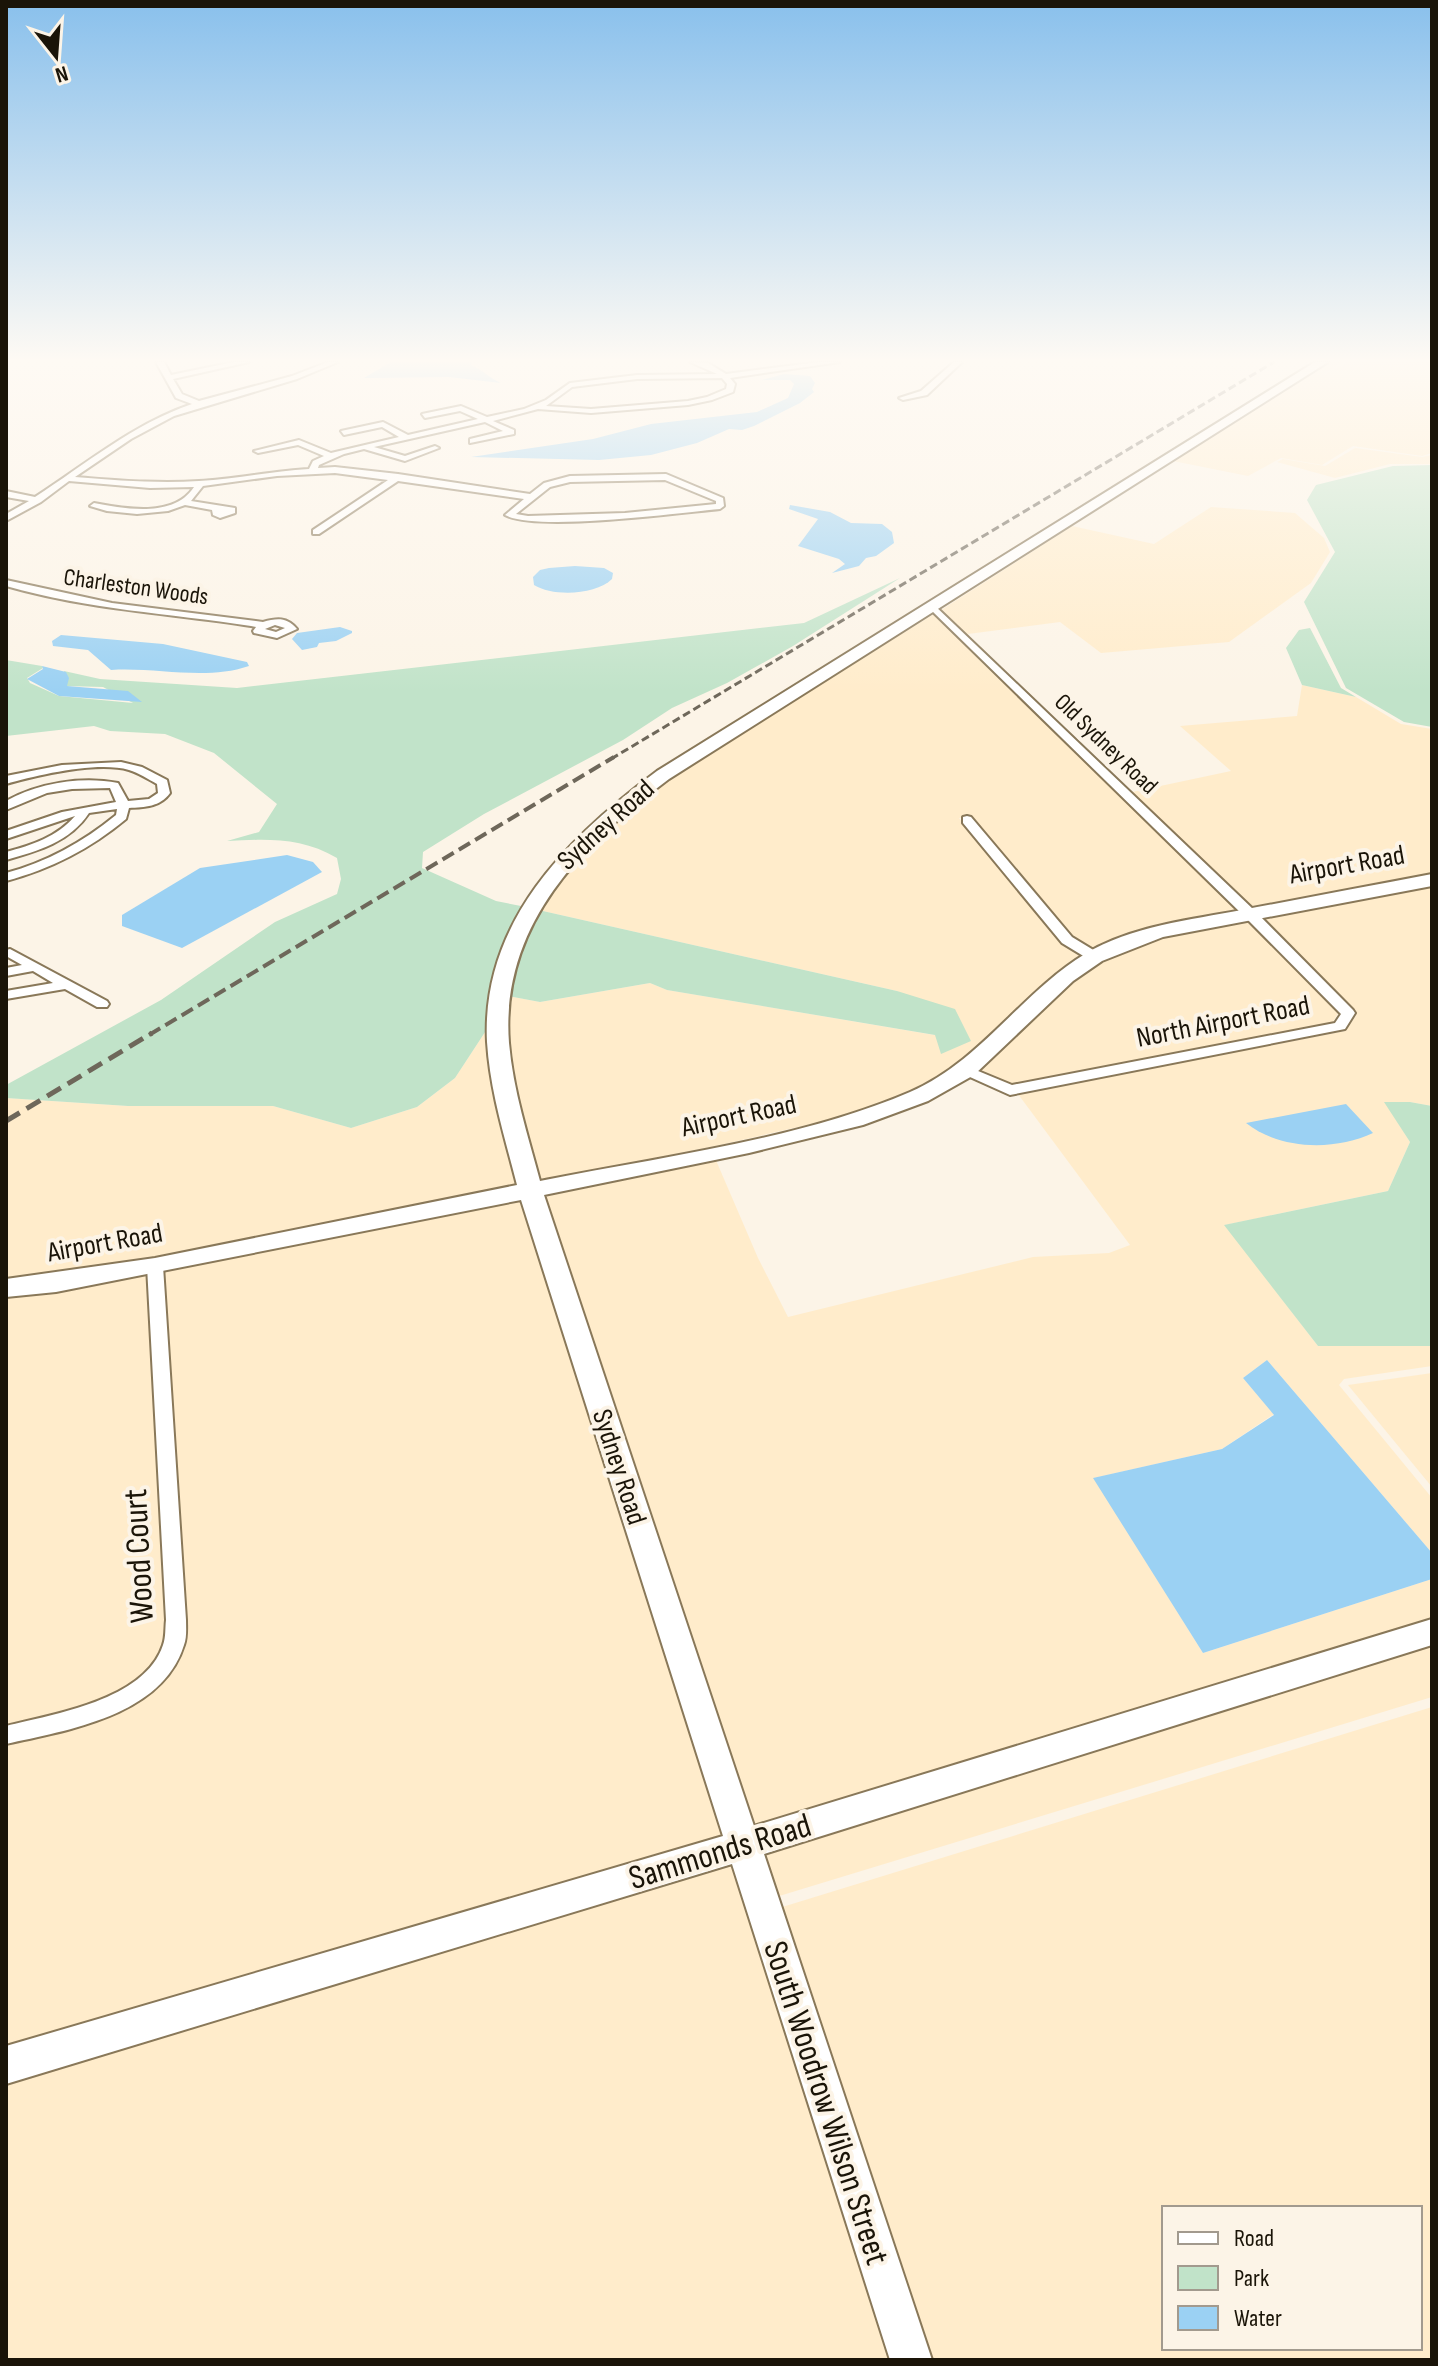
<svg xmlns="http://www.w3.org/2000/svg" width="1438" height="2366" viewBox="0 0 1438 2366" font-family="'Sofia Sans Condensed',sans-serif">
<style>
.built{fill:#ffeccb;fill-rule:evenodd}
.green{fill:#c1e3c9}
.water{fill:#9bd1f3}
.lines{fill:none;stroke-linecap:round;stroke-linejoin:round}
.street-casing{stroke:#897859;stroke-width:4}
.secondary-casing{stroke:#897859;stroke-width:4}
.street{fill:#fff;fill-rule:evenodd}
.secondary{fill:#fff;fill-rule:evenodd}
.rail-far2{stroke:#6e675a;stroke-width:3;stroke-dasharray:8 4;stroke-linecap:butt}
.rail-far1{stroke:#6e675a;stroke-width:4;stroke-dasharray:13 6;stroke-linecap:butt}
.rail{stroke:#6e675a;stroke-width:5;stroke-dasharray:16 8;stroke-linecap:butt}
.labels{text-anchor:middle;dominant-baseline:central;stroke-width:8;stroke-linejoin:round;paint-order:stroke}
.far-street-label{font-size:24px;fill:#1a1408;stroke:#fcf4e7}
.street-label{font-size:28px;fill:#1a1408;stroke:#fcf4e7}
.near-street-label{font-size:34px;fill:#1a1408;stroke:#fcf4e7}
</style>
<rect width="100%" height="100%" fill="#fcf4e7"/>
<g class="built">
<path d="M1328 362H1342L1323 375 1347 362H1432V453L1422 456 1353 446 1322 465 1281 458 1248 476 1173 461Z"/>
<path d="M1355 448 1422 457 1432 455V464H1390L1335 478 1277 462 1283 459 1325 466Z"/>
<path d="M1211 507 1295 513 1324 538 1330 552 1311 583 1229 642 1101 653 1060 622 968 634 973 641 941 610 1072 526 1154 544Z"/>
<path d="M934 614 1240 910 1154 928 1095 952 1073 938 970 817 959 818 1061 941 1085 957 960 1066 915 1091 851 1115 711 1147 536 1182 505 1039 508 996 540 1002 650 983 667 990 970 1041 897 991 534 909 590 839 668 777Z"/>
<path d="M1302 685 1356 697 1401 724 1432 729V876L1252 908 1128 790 1132 792 1231 771 1180 726 1297 716Z"/>
<path d="M1432 885V1106L1410 1102H1385L1410 1142 1388 1191 1225 1225 1318 1346H1432V1366L1344 1379 1339 1385 1432 1498V1553L1267 1360 1243 1378 1274 1414 1222 1449 1094 1478 1203 1653 1432 1579V1621L749 1831 540 1194 715 1158 758 1258 788 1317 1033 1257 1109 1253 1130 1245 1018 1094 1345 1031 1356 1016 1355 1012 1259 915Z"/>
<path d="M1247 918 1339 1012 1333 1022 1010 1084 977 1069 1073 980 1100 961 1162 935Z"/>
<path d="M491 1023 520 1185 154 1260 6 1282V1098L128 1106H273L351 1128 417 1107 455 1078Z"/>
<path d="M523 1197 726 1838 6 2051V1746L95 1723 140 1701 170 1674 185 1644 186 1619 164 1271Z"/>
<path d="M146 1274 165 1622 163 1644 151 1666 128 1686 92 1703 6 1725V1295Z"/>
<path d="M1432 1373V1487L1348 1385Z"/>
<path d="M1432 1644V1697L776 1897 756 1855Z"/>
<path d="M1432 1707V2360H931L779 1908ZM1164 2208H1420V2348H1164Z"/>
<path d="M734 1862 895 2360H6L7 2079Z"/>
</g>
<g class="green">
<path d="M1432 465V727L1404 722 1346 688 1304 602 1335 552 1307 500 1316 485 1393 466Z"/>
<path d="M900 578 793 646 727 683 672 708 623 740 484 814 423 852 422 868 496 901 521 906 503 948 492 994 491 1023 455 1078 417 1107 351 1128 273 1106H128L6 1098V1085L161 1000 275 922 337 894 341 879 337 858C301 837 267 839 227 841L259 832 277 804 214 753 165 734 110 731 94 726 6 736V660L42 666 43 668 27 678 30 683 59 696 133 703 103 687 66 686 64 671 100 679 237 688 804 623Z"/>
<path d="M1310 628 1341 688 1356 697 1302 685 1286 648 1299 630Z"/>
<path d="M534 909 897 991 955 1009 971 1041 941 1054 935 1035 667 990 650 983 540 1002 508 996Z"/>
<path d="M1384 1102H1410L1432 1106V1346H1318L1224 1225 1388 1191 1410 1142Z"/>
</g>
<g class="water">
<path d="M391 362H472L471 365C483 370 489 378 501 383L449 377 364 378Z"/>
<path d="M784 374 810 376 815 383 812 389 814 392 800 403 754 426 742 430 729 429 697 443 651 455 599 460 471 457 593 439 651 424 757 412 788 398 794 384 790 380H762Z"/>
<path d="M790 505 830 512 851 523 882 524 892 532 894 543 876 556 866 558 859 566 832 573 845 564 839 559 798 546 818 519 789 509Z"/>
<path d="M575 566 604 568 613 573 612 579C596 595 553 597 534 585L533 577 540 570 549 568Z"/>
<path d="M340 627 352 631V633L336 641 319 643 317 647 302 650 292 639 297 633Z"/>
<path d="M61 635 163 644 247 662 249 666C205 681 157 667 111 670L88 650 53 646 52 641Z"/>
<path d="M42 666 66 672 69 678 67 686 128 691 142 702 59 696 27 679 43 669Z"/>
<path d="M287 855 313 862 322 872 182 948 122 926V915L200 868Z"/>
<path d="M1346 1104 1373 1133C1335 1151 1280 1150 1246 1123Z"/>
<path d="M1267 1360 1432 1553V1579L1203 1653 1093 1478 1222 1449 1274 1415 1243 1378Z"/>
</g>
<g class="lines">
<defs>
<g id="street">
<path d="M156 362H164L171 375 234 362H249L173 379 182 394 199 401 292 376 328 362H338L297 379 174 416 131 439 75 477C116 480 157 484 199 481 236 479 272 471 309 469L313 461 324 456 298 445 258 453 254 451 299 440 331 453 399 437 382 427 344 435 341 431 383 422 408 435 478 419 460 411 425 418 422 414 461 406 487 417 524 409 546 400 570 383 637 375 717 374 690 362 708 363 726 374 819 362H840L730 378 735 384 733 392 712 400 688 405 591 413 538 409 493 421 514 430V434L470 443V439L503 431 485 422 374 447 405 456 435 446 439 448 405 461 364 449 344 454 319 465 318 468 335 467 398 474 530 494 544 483 570 476 666 474 723 498 724 506 720 509C678 513 536 532 505 515L524 499 398 481 319 534H313V530L388 480 335 473 277 476 203 486 191 501 235 508V513L220 518 213 515 212 510 185 505 168 511 137 514 107 511 90 506 94 503C125 509 174 518 194 487L150 488 69 481 41 502 6 521V514L29 501 6 497V491L35 497C86 464 133 424 192 404L176 398ZM722 378 727 384 726 389 707 397 688 401 591 409 546 406 572 387 637 379ZM665 480 716 501V504L625 513 528 516 516 514 550 487 570 482Z"/>
<path d="M954 362H962L927 395 903 400 899 398 921 391Z"/>
<path d="M6 580 112 603 263 622C277 618 287 617 297 629L277 638 254 633 253 631 256 627 251 626C167 613 90 610 6 586ZM275 625 285 628 276 632 265 629Z"/>
<path d="M933 604 1254 910 1353 1010 1355 1013 1345 1029 1010 1095 961 1073 959 1070 966 1066 1012 1085 1335 1023 1341 1014 1244 916 930 609 928 607Z"/>
<path d="M121 762 142 767 167 780 170 793C160 807 145 807 129 808L126 819C90 849 51 869 6 881V873C47 862 83 842 116 815L117 809 89 813C70 842 38 851 6 860V852C32 845 57 837 75 816L6 839V831L62 812 116 802 110 788 72 789 47 793 6 810V801C38 783 82 776 118 783L128 801 149 799 158 793 157 784C148 779 139 773 129 770 97 761 38 775 6 784V776L62 765Z"/>
<path d="M967 816 971 817 1072 937 1100 954V960H1090L1062 943 963 823V817Z"/>
<path d="M10 949 107 1001 109 1004 107 1007H97L65 989 6 999V991L53 983 33 971 6 976V968L22 965 6 956V950Z"/>
<path d="M155 1260 163 1266 186 1620C186 1628 187 1637 184 1645 162 1716 68 1730 6 1744V1726C54 1714 145 1700 163 1645 166 1637 165 1628 166 1620L147 1266Z"/>
</g>
<path id="secondary" d="M1315 362H1328L669 779C582 844 500 925 509 1043 513 1090 528 1136 540 1181 659 1157 798 1140 910 1092 980 1062 1021 993 1085 954 1131 926 1190 920 1242 910 1305 898 1369 886 1432 874V886L1163 937 1102 961 1073 981 974 1075 928 1101 863 1125 749 1153 544 1195 754 1826 1432 1619V1645L764 1854 932 2360H890L732 1864 6 2084V2046L723 1836 521 1200 56 1292 6 1297V1279L155 1258 517 1185C505 1138 490 1091 487 1042 481 922 567 838 657 771Z"/>
</defs>
<use href="#street" class="street-casing"/>
<use href="#secondary" class="secondary-casing"/>
<use href="#street" class="street"/>
<use href="#secondary" class="secondary"/>
<path class="rail-far2" d="M611 759 1274 362"/>
<path class="rail-far1" d="M149 1035 614 757"/>
<path class="rail" d="M6 1121 152 1033"/>
</g>
<linearGradient id="sky" x2="0" y2="1"><stop stop-color="#89c0ec"/><stop offset="0.52" stop-color="#fefaf4"/><stop offset="1" stop-color="#fefaf4" stop-opacity="0"/></linearGradient>
<rect width="1438" height="693" fill="url(#sky)"/>
<g class="labels">
<g class="far-street-label">
<text transform="translate(136 587) rotate(8)">Charleston Woods</text>
<text transform="translate(1106 744) rotate(44)">Old Sydney Road</text>
</g>
<g class="street-label">
<text transform="translate(606 825) rotate(-42)">Sydney Road</text>
<text transform="translate(1347 865) rotate(-10)">Airport Road</text>
<text transform="translate(1223 1022) rotate(-11)">North Airport Road</text>
<text transform="translate(739 1116) rotate(-12)">Airport Road</text>
<text transform="translate(105 1243) rotate(-10)">Airport Road</text>
<text transform="translate(619 1467) rotate(72)">Sydney Road</text>
</g>
<g class="near-street-label">
<text transform="translate(139 1556) rotate(-93)">Wood Court</text>
<text transform="translate(720 1852) rotate(-17)">Sammonds Road</text>
<text transform="translate(826 2103) rotate(72)">South Woodrow Wilson Street</text>
</g>
</g>
<rect width="1438" height="2366" fill="none" stroke="#1a1408" stroke-width="16"/>
<rect x="1162" y="2206" width="260" height="144" fill="#fcf4e7" stroke="#a29a8e" stroke-width="2"/>
<rect x="1178" y="2232" width="40" height="12" fill="#ffffff" stroke="#a29a8e" stroke-width="2"/>
<text x="1234" y="2246" font-size="24" fill="#1a1408">Road</text>
<rect x="1178" y="2266" width="40" height="24" fill="#c1e3c9" stroke="#a29a8e" stroke-width="2"/>
<text x="1234" y="2286" font-size="24" fill="#1a1408">Park</text>
<rect x="1178" y="2306" width="40" height="24" fill="#9bd1f3" stroke="#a29a8e" stroke-width="2"/>
<text x="1234" y="2326" font-size="24" fill="#1a1408">Water</text>
<g transform="translate(56 56) rotate(163)" stroke="#fcf4e7" stroke-width="6" paint-order="stroke">
<path d="M0-6L14 30L0 20L-14 30Z" fill="#1a1408"/>
<text y="-12" font-size="22" font-weight="bold" text-anchor="middle" fill="#1a1408">N</text>
</g>
</svg>
